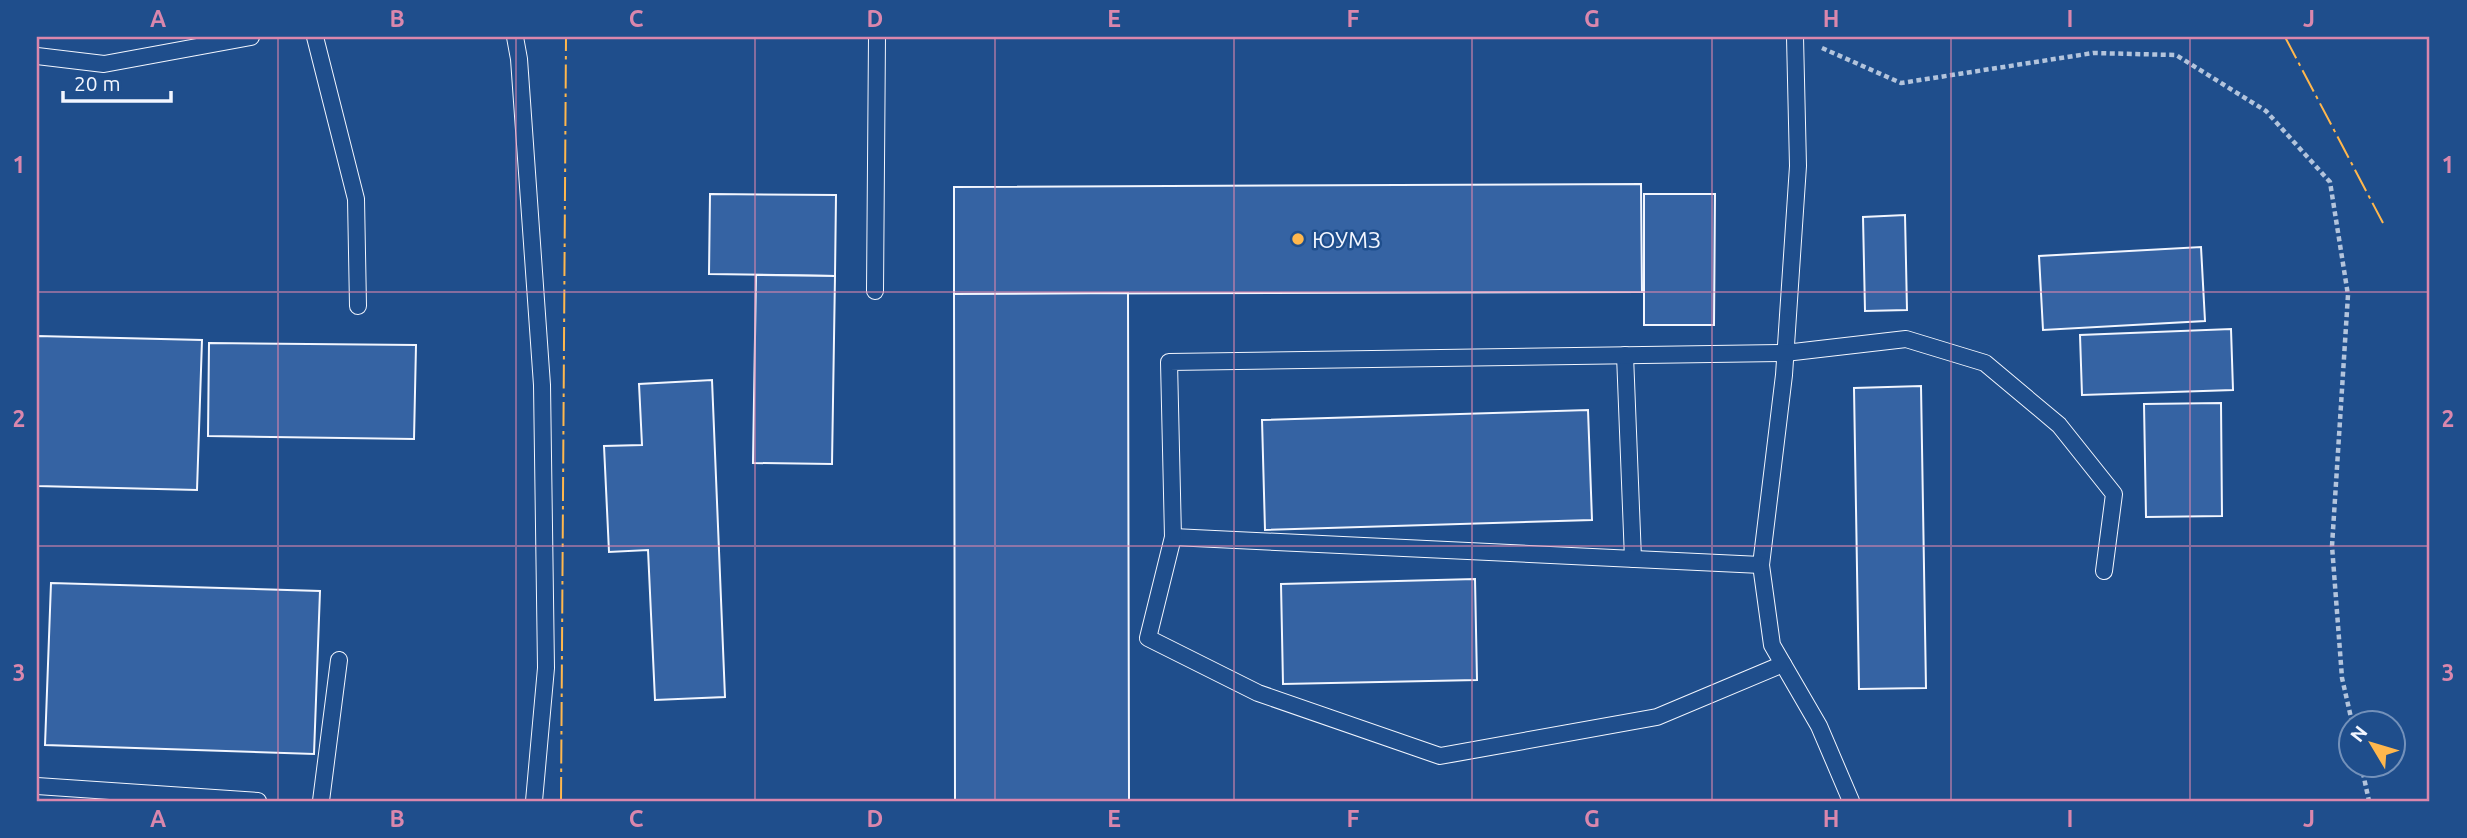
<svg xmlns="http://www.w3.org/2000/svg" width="2467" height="838" viewBox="0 0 2467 838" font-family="Ubuntu,sans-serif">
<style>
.building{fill:#3563a3;stroke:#f2f6ff;stroke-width:2}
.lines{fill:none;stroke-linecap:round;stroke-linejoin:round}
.lane-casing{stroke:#f2f6ff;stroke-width:18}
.path{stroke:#b3c4dc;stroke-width:4.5;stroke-dasharray:5 3.5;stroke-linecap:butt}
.lane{stroke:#1f4e8c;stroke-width:16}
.power{stroke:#ffb74d;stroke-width:2;stroke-dasharray:24 5 3.5 5;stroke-linecap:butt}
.grid{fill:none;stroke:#da87ad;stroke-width:2;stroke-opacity:0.55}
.poi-dot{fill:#ffb74d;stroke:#1f4e8c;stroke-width:2.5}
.labels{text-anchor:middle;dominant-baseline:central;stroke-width:5;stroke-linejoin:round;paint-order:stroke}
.poi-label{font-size:23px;fill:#f2f6ff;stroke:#1f4e8c;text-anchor:start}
.neatline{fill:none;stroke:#da87ad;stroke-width:2.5}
.grid-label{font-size:23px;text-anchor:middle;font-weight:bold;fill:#da87ad}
</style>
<rect width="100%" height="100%" fill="#1f4e8c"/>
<g class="building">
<path d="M1641 184 1642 292 954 294V187Z"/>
<path d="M710 194 836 195 835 276 709 274Z"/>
<path d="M1644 194H1715L1714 325H1644Z"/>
<path d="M1905 215 1907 310 1865 311 1863 217Z"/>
<path d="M2201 247 2205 321 2043 330 2039 256Z"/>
<path d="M756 275 835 276 832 464 753 463Z"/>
<path d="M1128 293 1129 801H955L954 294Z"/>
<path d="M2231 329 2233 390 2082 395 2080 335Z"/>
<path d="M37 336 202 340 197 490 37 486Z"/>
<path d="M209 343 416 345 414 439 208 436Z"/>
<path d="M712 380 725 697 655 700 648 550 609 552 604 446 642 445 639 384Z"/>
<path d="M1921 386 1926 688 1859 689 1854 388Z"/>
<path d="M2221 403 2222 516 2146 517 2144 404Z"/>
<path d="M1588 410 1592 520 1265 530 1262 420Z"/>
<path d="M1475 579 1477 680 1283 684 1281 584Z"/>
<path d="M51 583 320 591 314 754 45 745Z"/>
</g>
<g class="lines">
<defs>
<g id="lane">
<path d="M315 37 356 199 358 306"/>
<path d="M515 37 519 59 542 385 546 668 534 801"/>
<path d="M1795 37 1798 166 1784 375 1761 565 1772 645 1819 726 1851 801"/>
<path d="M37 56 104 64 251 37"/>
<path d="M875 291 877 37"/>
<path d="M1625 355 1633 559"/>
<path d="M1173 537 1761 565"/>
<path d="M1783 664 1657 717 1440 756 1258 693 1148 638 1173 537 1169 362 1785 353 1906 339 1985 363 2059 425 2114 494 2104 571"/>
<path d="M37 786 258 801"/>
<path d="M321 801 339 660"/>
</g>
</defs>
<use href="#lane" class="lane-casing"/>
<g class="path">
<path d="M1822 48 1901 83 2093 53 2176 55 2266 111 2330 182 2348 295 2332 546 2342 678 2352 722"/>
<path d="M2361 764 2369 801"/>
</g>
<use href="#lane" class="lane"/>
<g class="power">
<path d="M2285 37 2383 223"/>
<path d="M561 801 566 37"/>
</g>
</g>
<path class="grid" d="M278 37V801M516 37V801M755 37V801M995 37V801M1234 37V801M1472 37V801M1712 37V801M1951 37V801M2190 37V801M37 292H2430M37 546H2430"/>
<circle class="poi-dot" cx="1298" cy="239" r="7"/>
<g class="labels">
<g class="poi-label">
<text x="1312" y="239">ЮУМЗ</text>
</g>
</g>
<rect width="2467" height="838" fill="none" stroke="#1f4e8c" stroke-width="77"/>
<g transform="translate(2372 744) rotate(308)"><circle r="33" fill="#1f4e8c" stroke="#7391ba" stroke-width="2"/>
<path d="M0-5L12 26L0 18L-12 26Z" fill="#ffb74d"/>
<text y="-10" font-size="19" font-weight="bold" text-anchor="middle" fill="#f2f6ff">N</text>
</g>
<path d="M63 91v10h108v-10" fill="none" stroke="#f2f6ff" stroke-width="3.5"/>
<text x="74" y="91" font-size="21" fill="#f2f6ff" stroke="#1f4e8c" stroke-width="5" paint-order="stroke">20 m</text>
<rect x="38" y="38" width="2390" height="762" class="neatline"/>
<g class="grid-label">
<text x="158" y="27">A</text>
<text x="397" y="27">B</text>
<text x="636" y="27">C</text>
<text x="875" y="27">D</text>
<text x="1114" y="27">E</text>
<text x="1353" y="27">F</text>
<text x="1592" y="27">G</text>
<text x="1831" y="27">H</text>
<text x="2070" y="27">I</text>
<text x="2309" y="27">J</text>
<text x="19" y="173">1</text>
<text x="2448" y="173">1</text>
<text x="19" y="427">2</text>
<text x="2448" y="427">2</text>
<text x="19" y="681">3</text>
<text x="2448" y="681">3</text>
<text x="158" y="827">A</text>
<text x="397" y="827">B</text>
<text x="636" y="827">C</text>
<text x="875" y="827">D</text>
<text x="1114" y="827">E</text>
<text x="1353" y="827">F</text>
<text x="1592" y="827">G</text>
<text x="1831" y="827">H</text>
<text x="2070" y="827">I</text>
<text x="2309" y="827">J</text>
</g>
</svg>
